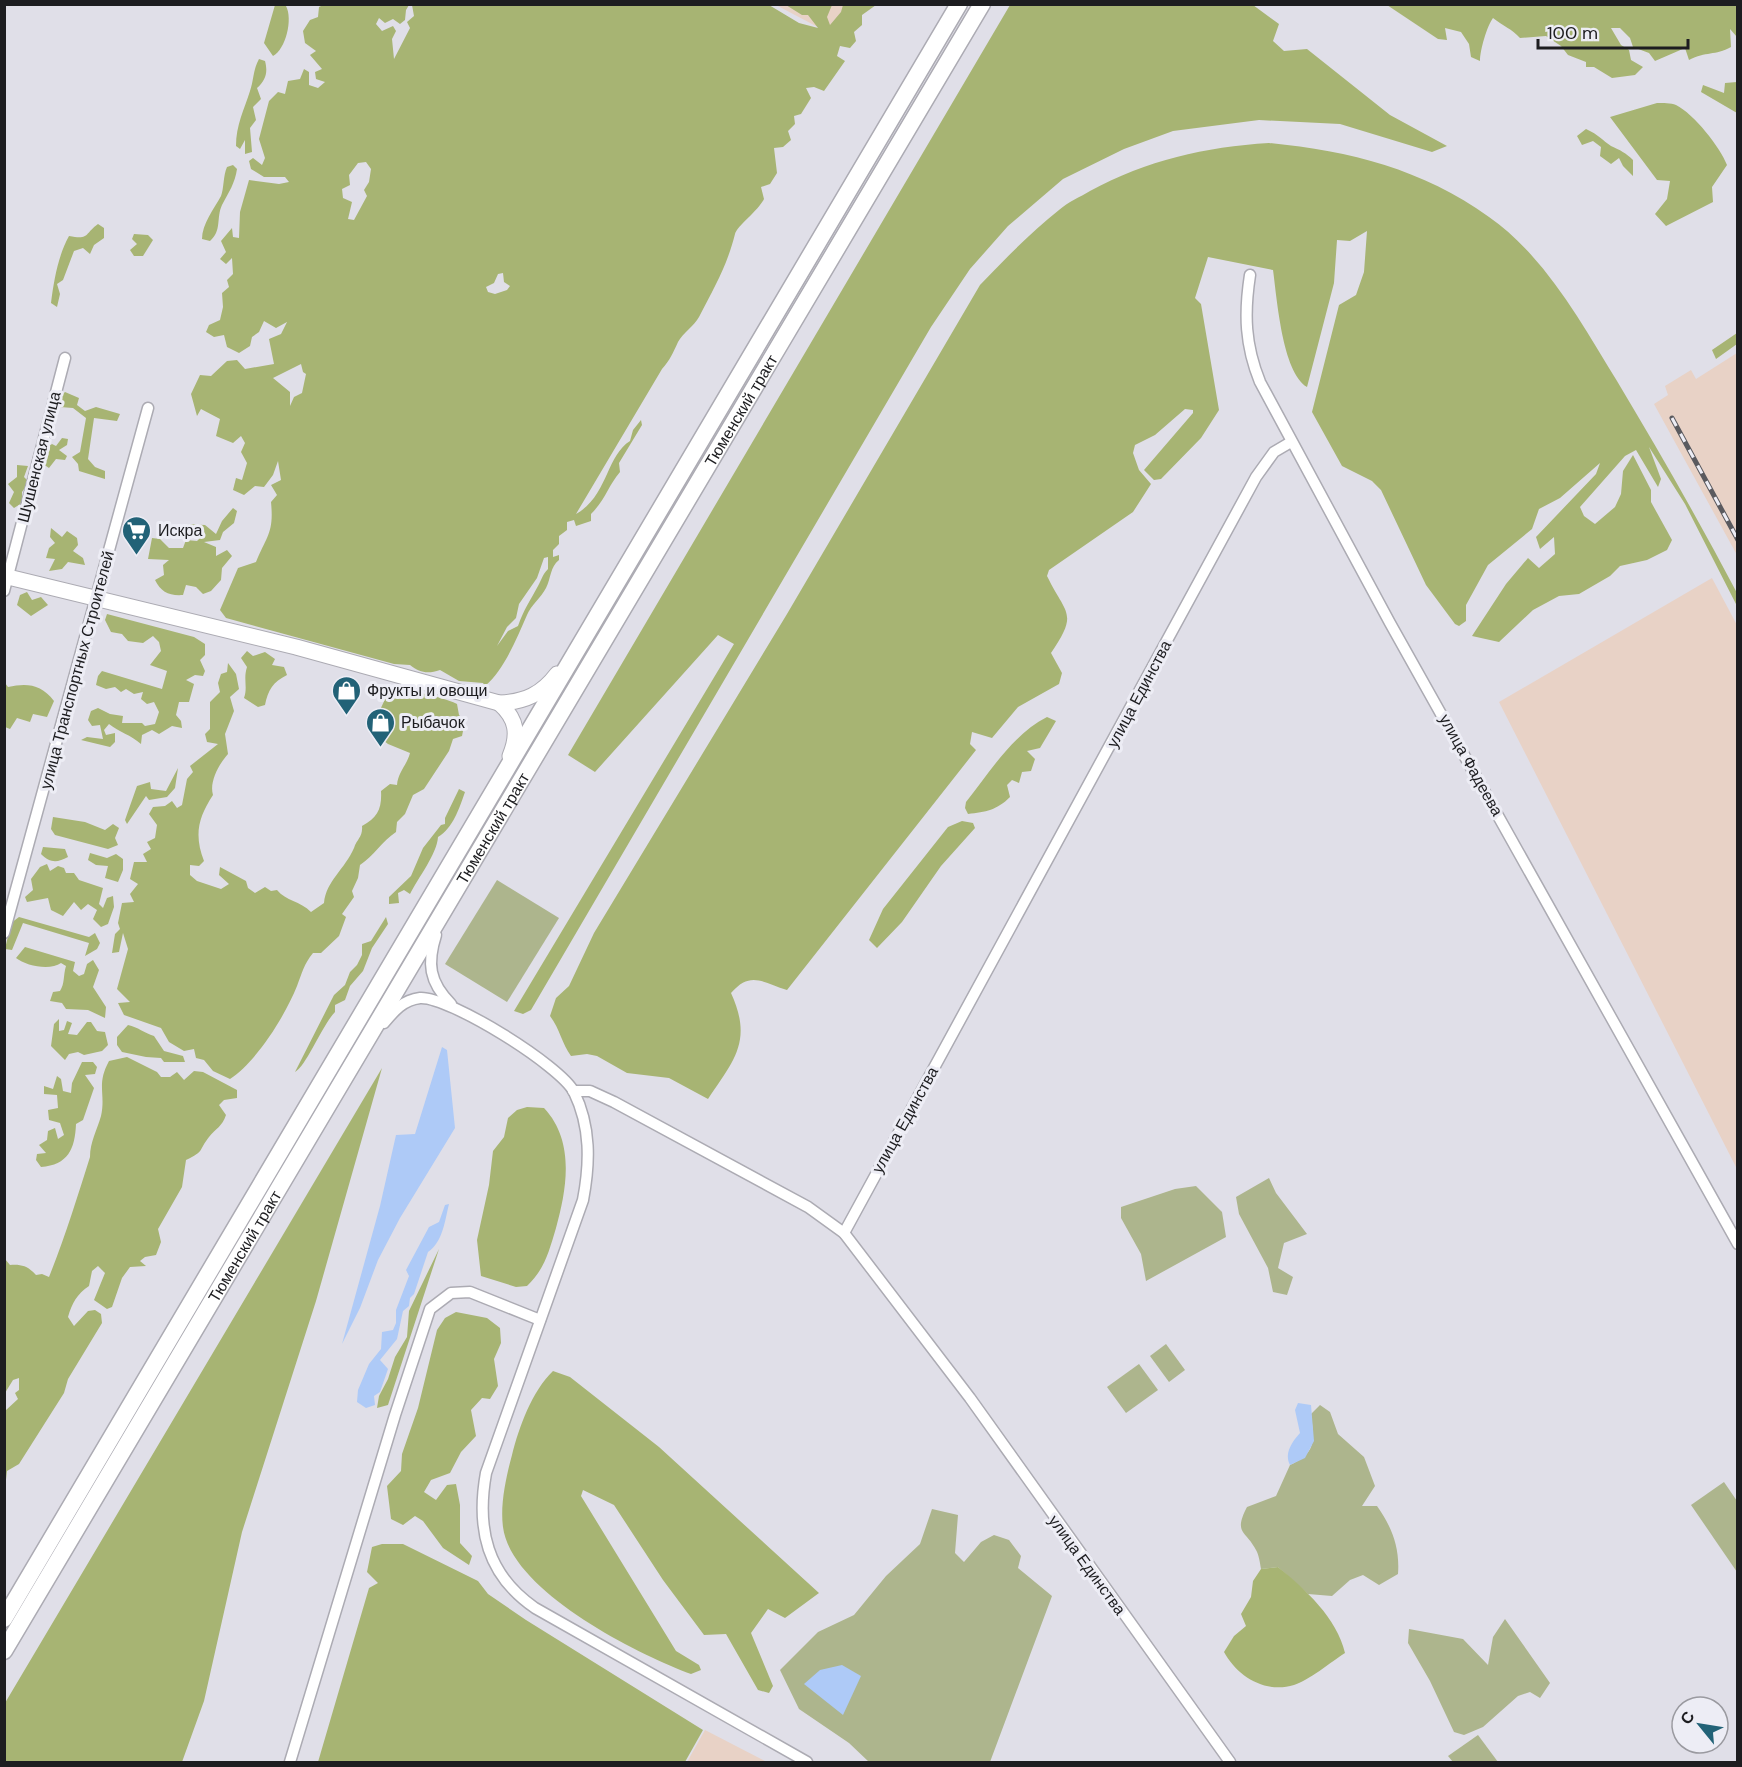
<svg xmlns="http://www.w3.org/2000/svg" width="1742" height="1767" viewBox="0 0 1742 1767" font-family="'DM Sans',sans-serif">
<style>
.industrial{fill:#e8d2c6}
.green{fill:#adb58d}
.forest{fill:#a7b473;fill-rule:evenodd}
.water{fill:#aecaf7}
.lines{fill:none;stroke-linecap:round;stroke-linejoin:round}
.street-casing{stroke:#acabb3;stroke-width:13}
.secondary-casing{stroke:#acabb3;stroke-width:17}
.primary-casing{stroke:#acabb3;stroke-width:19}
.street{stroke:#fff;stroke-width:10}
.secondary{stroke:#fff;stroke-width:15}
.primary{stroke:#fff;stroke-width:16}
.rail-casing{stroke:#5a5a5f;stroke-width:5}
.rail{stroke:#ededf5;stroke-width:3;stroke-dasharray:9;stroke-linecap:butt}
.labels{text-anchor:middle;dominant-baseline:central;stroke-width:6;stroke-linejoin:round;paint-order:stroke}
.street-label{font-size:16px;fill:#1d1d20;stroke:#ededf5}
.poi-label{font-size:16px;fill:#1d1d20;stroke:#ededf5;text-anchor:start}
</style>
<rect width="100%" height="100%" fill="#e0dfe8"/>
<g class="industrial">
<path d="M776 5H847L831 34Z"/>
<path d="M1737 353V555L1654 404 1668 395 1665 386 1691 370 1696 379Z"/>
<path d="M1712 578 1738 627 1737 1169 1499 702Z"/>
<path d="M705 1730 767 1762H687Z"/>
</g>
<g class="green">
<path d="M497 880 559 918 507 1002 445 964Z"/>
<path d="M1269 1178 1276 1193 1307 1234 1284 1243 1278 1268 1293 1277 1287 1295 1273 1292 1268 1268 1239 1214 1236 1197Z"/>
<path d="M1196 1186 1222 1212 1226 1237 1146 1281 1141 1254 1121 1218V1207L1175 1189Z"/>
<path d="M1166 1344 1185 1370 1169 1382 1150 1356Z"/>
<path d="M1139 1364 1158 1390 1126 1413 1107 1387Z"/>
<path d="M1320 1405 1330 1412 1338 1434 1364 1457 1375 1486 1362 1506H1377C1392 1527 1400 1548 1398 1574L1379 1585 1363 1575 1350 1580 1332 1596 1308 1594 1278 1567 1261 1569C1260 1563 1259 1555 1256 1550 1246 1530 1233 1534 1247 1507L1276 1496 1290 1465C1317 1452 1314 1441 1311 1414Z"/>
<path d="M1724 1482 1737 1501V1572L1691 1505Z"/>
<path d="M932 1509 958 1515 955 1553 964 1562 981 1542 994 1535 1009 1540 1021 1556 1018 1568 1052 1596 990 1762H869L849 1743 799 1709 780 1670 818 1632 854 1615 886 1576 920 1544Z"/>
<path d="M1505 1619 1550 1683 1540 1698 1530 1692 1518 1696 1483 1727 1464 1735 1454 1732 1430 1681 1408 1643 1409 1629 1463 1639 1488 1665 1493 1637Z"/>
<path d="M1478 1735 1498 1762H1453L1448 1756Z"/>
</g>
<g class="forest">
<path d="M275 5H290L286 6C293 19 286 49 273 56L264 43Z"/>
<path d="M323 5H409L406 10 405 20 400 24 393 19 385 23 379 18 376 24 382 31 393 26 396 31 392 39 394 59 410 28 407 22 414 16 412 5H769L799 23 818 28 808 15H802L786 5H832L827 17 830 25 841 12 843 5H876L862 15V25L854 32 856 41 850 48 840 46 837 56 845 61 824 91 814 87 806 88 811 98 801 114 794 116 795 124 788 131 791 140 783 147 774 148 777 173 770 184 761 187 764 199C758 211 737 226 735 234 727 266 714 288 699 317 694 326 683 333 678 342 673 353 670 360 662 369L576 514C608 496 606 456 630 441L633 430 641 420 642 425 619 463 620 472C608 486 606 499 591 514V521L576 526 574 520 567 522V530L559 536V544L553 550V557L559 555V560C550 567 551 578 546 588 541 598 531 605 527 615 517 638 504 670 485 686L483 683 459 681 440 670C428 674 420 673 410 665L394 664 226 618 220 610 238 568 256 562C267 535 274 533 271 502L277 495 271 485 281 480 278 461 273 475 264 487 255 486 244 495 233 490 236 478 242 480 247 463 241 452 245 443 241 436 233 443 216 436 220 419 201 409 197 416 191 394 200 375 211 376 227 361 237 360 245 369 274 364 269 339 281 334 287 322 276 328 264 321 259 332 252 337 250 346 239 353 227 347 224 335 214 337 206 332 209 325 220 320 223 307 222 293 229 287 227 280 233 274 232 258 226 264 220 259 226 252 221 241 232 228 233 237 239 238 240 212 249 180 279 184 289 182 285 177H264L251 169 249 161 253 158 262 165 265 158 259 139 269 101 278 92 285 94 288 81 300 79 304 69 309 72V85L318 88 325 82 316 79 315 72 322 69 310 55 316 51 305 43 303 31 310 20 318 17 319 7ZM366 162 371 169 369 182 364 190 367 196 354 220 348 219 352 202 343 198 342 189 350 185 349 175 358 163ZM503 273 504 282 510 286 507 290 495 294 488 292 486 287 494 283 498 274ZM301 364 303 372 306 374 302 393 294 397 290 406V392L273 378ZM548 557V569C542 575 542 579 538 586 530 601 524 609 518 626L508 631 497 646 507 627 516 618 519 604 537 578 544 558Z"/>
<path d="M1010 5H1253L1279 24 1273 41 1284 51 1307 49 1390 115 1447 146 1432 152 1340 124 1259 120 1173 131 1124 149 1063 179 1008 226 970 269 931 327 531 1010 523 1014 514 1011 734 644 718 635 595 772 568 755Z"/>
<path d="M1387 5H1737V37L1730 29 1731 47C1715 56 1706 51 1689 60L1685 48 1655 61 1649 53 1633 47 1630 38 1620 28H1611L1621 45 1629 50 1631 60 1643 67 1635 75 1612 78 1594 67H1586V62L1568 55 1561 46 1546 36 1520 38C1512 29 1503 26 1493 18 1487 26 1480 50 1480 61L1471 57 1469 44 1461 32 1445 28 1447 40 1438 39Z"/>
<path d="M259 59 265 61C268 72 266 80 257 88L261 99 253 107 256 120 250 128 252 152 245 154V140L240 149 236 146C236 125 244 110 250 91 254 79 253 70 259 59Z"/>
<path d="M1737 82V113L1701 92 1703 85 1724 93 1725 83Z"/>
<path d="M1657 103C1663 103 1671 103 1676 105 1694 114 1720 147 1727 165L1712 187 1713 202 1666 226 1655 214 1667 199 1670 181 1657 180 1610 117Z"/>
<path d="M1586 129C1599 135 1602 140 1611 146 1620 150 1626 153 1633 160V176L1623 166 1619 158 1611 164 1600 156 1601 147 1593 141 1582 145 1577 136Z"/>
<path d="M1269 143C1350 151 1422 169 1489 217 1545 256 1582 324 1617 381 1659 451 1699 521 1737 593V606L1685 504 1649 447 1661 479 1658 487 1636 450 1625 456 1580 507 1584 516 1595 524 1615 507 1621 494 1623 471 1633 455 1651 490V502L1672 540 1667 550 1647 560 1620 566 1610 576 1579 594 1559 596 1533 610 1499 642 1472 636 1506 584 1528 558 1539 568 1555 554 1554 537 1540 549 1536 537 1596 474 1600 463 1560 498 1539 509 1532 529 1488 565 1466 605V621L1459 626 1455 624 1426 585 1381 490 1372 481 1342 466 1312 412 1339 305 1356 295 1364 272 1367 231 1350 241 1337 240 1334 283 1307 387C1282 372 1277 298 1273 270L1208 257 1195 298 1201 304 1219 410 1201 438 1161 479 1154 480 1144 470 1193 413V410L1185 409 1155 435 1135 445 1133 453 1139 470 1151 484 1133 512 1049 570 1047 576C1066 615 1079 612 1051 653L1062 673 1059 684 1018 707 992 738 972 732 970 744 976 750 787 990C763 983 751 970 731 993 753 1041 734 1060 708 1099L669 1078 627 1073 597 1056 587 1054 571 1056C562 1044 560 1029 550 1016L556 998 569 986 594 933 787 614 980 285C1005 259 1030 233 1059 210 1068 202 1080 197 1090 191 1147 160 1205 147 1269 143Z"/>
<path d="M233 165 237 169C235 183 229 192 222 205 216 218 222 231 210 241L202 239C202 224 214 209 221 196 224 189 223 176 227 167Z"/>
<path d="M98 224 104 228V238L94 245 90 254 83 248 74 251 63 280 57 284 60 294 57 307 51 303C54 280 58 256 69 236 90 240 84 234 98 224Z"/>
<path d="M134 234 148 235 153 240 143 256H134L130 250 137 244 132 239Z"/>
<path d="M1737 333V344L1716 359 1712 350Z"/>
<path d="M65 392 79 398 77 405 85 411 96 407 120 414 117 421 94 418 88 459 95 467 105 471V479L79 471 78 464 72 457 80 452 86 418 73 408 60 407 58 399Z"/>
<path d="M62 438 68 439 67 445 59 450 67 456 65 460 56 459 49 468 43 464 47 459 44 454 46 448 52 444 56 446Z"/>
<path d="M17 465 28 466 24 477 29 482 22 492V503L14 508 9 503 14 492 8 484 17 477Z"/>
<path d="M233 508 237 511 234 523 223 532 220 540 204 542 216 547V556L227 550 232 556 222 568 221 580 211 591 203 594 196 587 186 585 183 595C169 596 161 592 155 580L164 575 163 565 169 560 148 559 152 538 160 539 169 548H183L186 540 197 541 204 534 191 530 185 524 205 525 216 534 222 521Z"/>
<path d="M51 528 62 537 67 531 77 538 78 545 73 551 83 558 85 565 68 562 62 569 49 571 55 559 46 558 49 548 55 543 50 537Z"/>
<path d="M27 592 32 600 41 597 48 605 31 616 17 605 20 595Z"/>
<path d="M107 614 194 637 205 644V655L200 660 205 671 203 676 195 675 186 680 194 684 189 702H179L176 715 181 721 182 728 172 726 159 734 152 730 142 735 141 744C131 735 119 732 109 724L104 730 106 735 115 733V742L110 747 81 740 87 737 103 739 100 725 92 726 88 720 91 711 98 708 110 714 123 716 122 723H142L145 726 155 724 159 712 154 702 147 704 141 699 143 692 134 694 126 689 121 692 115 687 106 689 96 685 98 676 102 671 162 689 167 671 150 665 161 651 159 642 153 636 143 643 128 641 122 634 111 632 105 620Z"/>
<path d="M247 651 253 656 265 652 275 659 272 665 284 667 287 675C273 682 268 690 265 705L258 707 244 698C248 687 243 679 247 667L241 658Z"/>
<path d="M228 663 236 674 239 689 230 697 234 711 225 734 228 754C219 764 209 782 213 795 198 818 194 835 204 861L199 866 190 865V875L197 881 221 889 229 884 219 875 220 867 246 881 248 888 255 893 265 887 271 891 277 890C286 901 300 901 311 912L324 903C326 881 345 869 354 848 357 839 363 837 362 826 378 818 382 808 381 791L390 784 397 785C398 772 407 765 410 753L388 744 367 728H382L383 718 380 710 386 697 400 694 399 689C408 689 452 700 457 704L459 715 465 721 462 736 453 739 449 751 424 789 413 795 405 814 397 822 396 832C382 841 374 856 360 865L358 878 352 891 354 897 342 914 346 917 339 936 321 953H313C304 964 302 973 297 986 285 1016 257 1061 230 1079L213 1071 204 1060 196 1058 194 1049 184 1051 169 1042 161 1028 124 1015 118 1003 130 1002 117 989 128 949 123 933 119 952 112 953 115 934 120 929 118 923 122 903 134 902 130 894 138 884 130 879 134 862H147L143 854 151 849 147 842 155 838 157 825 149 814 153 807 165 806 172 801 177 808 182 805 187 779 193 772 190 766 218 744 207 742 205 734 210 729V702L220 692 218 683 221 674 227 672Z"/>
<path d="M5 683 8 687C27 683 41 684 54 701L47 717 33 714 30 722 17 718 10 729 5 727Z"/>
<path d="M1047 717 1056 721 1040 748 1027 751 1035 759 1031 771 1022 772 1019 783 1012 780 1007 785 1010 797C997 810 986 812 968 814L965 808 966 802C990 772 1012 735 1047 717Z"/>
<path d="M178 768 175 788 167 797 149 800 146 796 127 824 125 820 137 786 150 782 151 789 166 791Z"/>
<path d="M459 789 465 792C459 809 453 828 438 837 437 854 418 878 410 894L404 890 398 893 399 903 389 904V897L411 876 423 848 441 825 445 824V818Z"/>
<path d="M53 817 85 822 105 830 113 824 119 828 115 838 118 845 108 849 55 835 51 829Z"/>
<path d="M962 821 973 823 975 828 941 866 902 922 877 948 869 940 883 909 948 827Z"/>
<path d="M43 847 65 849 68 857C57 863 50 863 41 854Z"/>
<path d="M90 853 107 858 116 854 123 859V870L118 882 105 878 108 866 96 865 88 860Z"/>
<path d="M47 864 50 871 58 866 64 868 66 873H74L79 880 103 888 99 904 103 908 107 898 113 896 114 907 108 924 101 927 93 919 97 910 88 904 81 910 74 902 63 916 51 910 48 898 27 902 25 897 33 890 31 879 40 867Z"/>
<path d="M19 917 89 937 95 933 100 943 97 949 85 956 89 943 23 923 12 950 5 949 11 923Z"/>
<path d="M386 917 388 924 372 948 363 971 350 986 345 1000 335 1005V1012C321 1027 307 1065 295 1072L334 995 345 985 350 972 357 965 362 955V944L371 941Z"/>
<path d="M25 947 75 962 73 971 79 976 84 974 87 964 93 960 99 970 93 987 106 1007 105 1018 88 1010 66 1009 62 1003 50 1001 53 992 60 991C65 983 63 976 66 966L61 963C50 971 26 966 16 958Z"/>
<path d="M59 1019V1031L64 1030 67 1021 72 1023 68 1034 77 1035 87 1022H91L97 1031 105 1032 108 1045 102 1051 84 1055 78 1052 69 1054 65 1060 51 1046 54 1024Z"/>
<path d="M128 1025C138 1027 144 1033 154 1036L164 1051 183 1056 185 1062H164L161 1058 146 1057 122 1052 117 1045V1037Z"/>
<path d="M127 1057 157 1072 161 1077H170L177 1072 184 1080 194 1071 203 1072 237 1090V1098L224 1100 219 1105 226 1115C222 1127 216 1128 209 1137 198 1151 205 1151 186 1160L182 1187 158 1229 161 1242 156 1255 145 1257 140 1261 146 1266 130 1267 122 1278 112 1307 107 1309 94 1300 105 1273 98 1266 92 1271 89 1286C77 1294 72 1303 68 1317L74 1326 88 1311 95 1310 101 1314 102 1323 68 1379 64 1393 19 1464 7 1471 5 1488V1411L18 1399 15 1393 19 1390V1378L13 1380 5 1393V1259L10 1265C21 1264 28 1266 36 1275L42 1274 49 1277C65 1237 77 1198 90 1157 90 1142 97 1130 101 1116 106 1093 96 1085 109 1061Z"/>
<path d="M82 1062H93L97 1067 95 1074 85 1075 94 1088 83 1120 76 1124C75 1149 68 1165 41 1167L36 1160 37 1154 46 1153 39 1145 47 1140 48 1131 55 1128 58 1139 64 1135 60 1123 49 1120 48 1110 58 1108 57 1095 44 1094V1086L53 1089 57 1076 61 1079 63 1091 71 1093 72 1083Z"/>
<path d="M382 1068 316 1301 242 1532 204 1701 182 1762H5V1703Z"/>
<path d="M527 1107 544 1108C575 1141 567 1188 556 1228 549 1251 545 1269 527 1286L516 1287 481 1276 477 1240 489 1185 493 1151 504 1137 508 1118 517 1110Z"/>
<path d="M439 1249 388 1405 377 1408 379 1396 388 1379 395 1357 407 1337 409 1311Z"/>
<path d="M456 1312 487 1318 500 1328 501 1343 494 1359 498 1386 490 1399 482 1398 471 1410 476 1436 461 1452 450 1473 431 1480 424 1492 436 1500 447 1485 456 1484 460 1505V1543L472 1556 469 1565 443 1548 423 1521 415 1516 403 1525 391 1519 387 1486 401 1471 402 1454 418 1408 437 1330 445 1318Z"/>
<path d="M553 1371 570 1377 659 1447 819 1593 785 1618 768 1609 751 1633 773 1686 769 1693 758 1690 726 1634 704 1635 663 1580 614 1505 583 1490 581 1496 676 1651 699 1665 701 1670 691 1674C637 1654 511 1591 503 1527 500 1505 506 1477 512 1455 519 1427 532 1391 553 1371Z"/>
<path d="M382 1544H403L478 1581 488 1594 526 1620 703 1730 685 1762H318L369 1588 378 1583 367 1572 372 1547Z"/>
<path d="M1278 1567C1305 1589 1337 1618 1345 1653 1331 1662 1308 1681 1294 1685 1265 1694 1237 1676 1224 1652L1234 1636 1246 1626 1241 1614 1251 1597 1253 1581 1261 1569Z"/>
</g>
<g class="water">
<path d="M442 1047 447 1050 455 1128 400 1218 378 1260 360 1308 342 1344 380 1206 396 1135 415 1134Z"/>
<path d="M449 1204C445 1220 443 1242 428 1252L414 1294 410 1298 409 1306 403 1311 397 1339 380 1360 388 1369 380 1392 374 1396 375 1405 366 1408 357 1402 358 1390 369 1364 381 1349 382 1332 393 1330 396 1323V1310L409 1276 406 1270 429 1227 439 1222 445 1205Z"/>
<path d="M1298 1403 1311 1405 1314 1441 1305 1458 1290 1465C1284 1453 1292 1442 1300 1433L1295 1410Z"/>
<path d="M842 1665 861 1676 843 1715 804 1684 820 1670Z"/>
</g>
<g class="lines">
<defs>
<g id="street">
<path d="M1250 275C1244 314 1245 345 1260 382L1390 623 1738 1244"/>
<path d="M4 591 65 358"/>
<path d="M4 933 148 408"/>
<path d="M436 935C427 963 429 982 451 1004"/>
<path d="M384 1023C394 1011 403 1000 420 998 449 996 561 1066 574 1092 591 1127 590 1163 583 1200L486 1473C476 1529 487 1575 535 1608L807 1762"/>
<path d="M573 1091H590L614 1102 808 1207 844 1233 970 1398 1230 1762"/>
<path d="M844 1233 1256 477 1274 452 1291 442"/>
<path d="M290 1762 395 1415 430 1309 451 1293 470 1292 540 1320"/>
</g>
<g id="secondary">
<path d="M4 576 296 647 499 703C525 702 542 694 557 674"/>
<path d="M499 703C517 719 519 734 510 756"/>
</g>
<g id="primary">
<path d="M4 1619 959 4"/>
<path id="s1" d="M4 1651 982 4"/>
</g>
</defs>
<use href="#street" class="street-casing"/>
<use href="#secondary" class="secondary-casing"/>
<use href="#primary" class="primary-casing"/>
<use href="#street" class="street"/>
<use href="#secondary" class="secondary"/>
<use href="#primary" class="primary"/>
<defs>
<path id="rail" d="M1672 418 1738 540"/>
</defs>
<use href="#rail" class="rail-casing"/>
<use href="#rail" class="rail"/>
</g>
<defs>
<symbol id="supermarket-pin" viewBox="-11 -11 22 30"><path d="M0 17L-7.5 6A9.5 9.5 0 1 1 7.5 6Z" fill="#226277" stroke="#ededf5"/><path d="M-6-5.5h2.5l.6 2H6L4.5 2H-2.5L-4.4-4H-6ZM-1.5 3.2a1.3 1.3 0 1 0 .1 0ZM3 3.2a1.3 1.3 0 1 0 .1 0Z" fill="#fff"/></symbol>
<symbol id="shop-pin" viewBox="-11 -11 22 30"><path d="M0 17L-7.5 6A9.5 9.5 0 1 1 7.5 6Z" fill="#226277" stroke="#ededf5"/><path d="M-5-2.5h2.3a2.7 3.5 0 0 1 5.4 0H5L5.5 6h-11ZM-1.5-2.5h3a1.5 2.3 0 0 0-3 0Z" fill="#fff"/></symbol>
</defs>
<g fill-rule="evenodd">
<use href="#supermarket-pin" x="120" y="514" width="33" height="45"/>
<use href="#shop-pin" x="330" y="674" width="33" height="45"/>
<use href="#shop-pin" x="364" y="706" width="33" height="45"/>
</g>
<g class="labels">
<g class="street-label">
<text stroke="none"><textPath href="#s1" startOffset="1443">Тюменский тракт</textPath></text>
<text transform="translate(39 457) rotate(-76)">Шушенская улица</text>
<text transform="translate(77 670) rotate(-75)">улица Транспортных Строителей</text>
<text transform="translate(1139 694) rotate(-62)">улица Единства</text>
<text transform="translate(1471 765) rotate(61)">улица Фадеева</text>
<text stroke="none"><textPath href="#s1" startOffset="957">Тюменский тракт</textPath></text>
<text transform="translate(905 1120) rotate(-61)">улица Единства</text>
<text stroke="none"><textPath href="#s1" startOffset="471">Тюменский тракт</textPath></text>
<text transform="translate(1087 1565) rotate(54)">улица Единства</text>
</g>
<g class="poi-label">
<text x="158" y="530">Искра</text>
<text x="367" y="690">Фрукты и овощи</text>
<text x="401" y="722">Рыбачок</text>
</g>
</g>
<rect width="1742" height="1767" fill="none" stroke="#1d1d20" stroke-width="12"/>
<g transform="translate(1700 1725) rotate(300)"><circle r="28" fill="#ededf5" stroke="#9a9aa0" stroke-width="1.5"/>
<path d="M0-4.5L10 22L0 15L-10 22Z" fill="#226277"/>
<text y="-9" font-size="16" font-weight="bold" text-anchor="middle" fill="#1d1d20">С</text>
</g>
<path d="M1538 39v9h150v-9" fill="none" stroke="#1d1d20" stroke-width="3"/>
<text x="1547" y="39" font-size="18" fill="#1d1d20" stroke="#ededf5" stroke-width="4.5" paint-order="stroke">100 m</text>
</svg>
